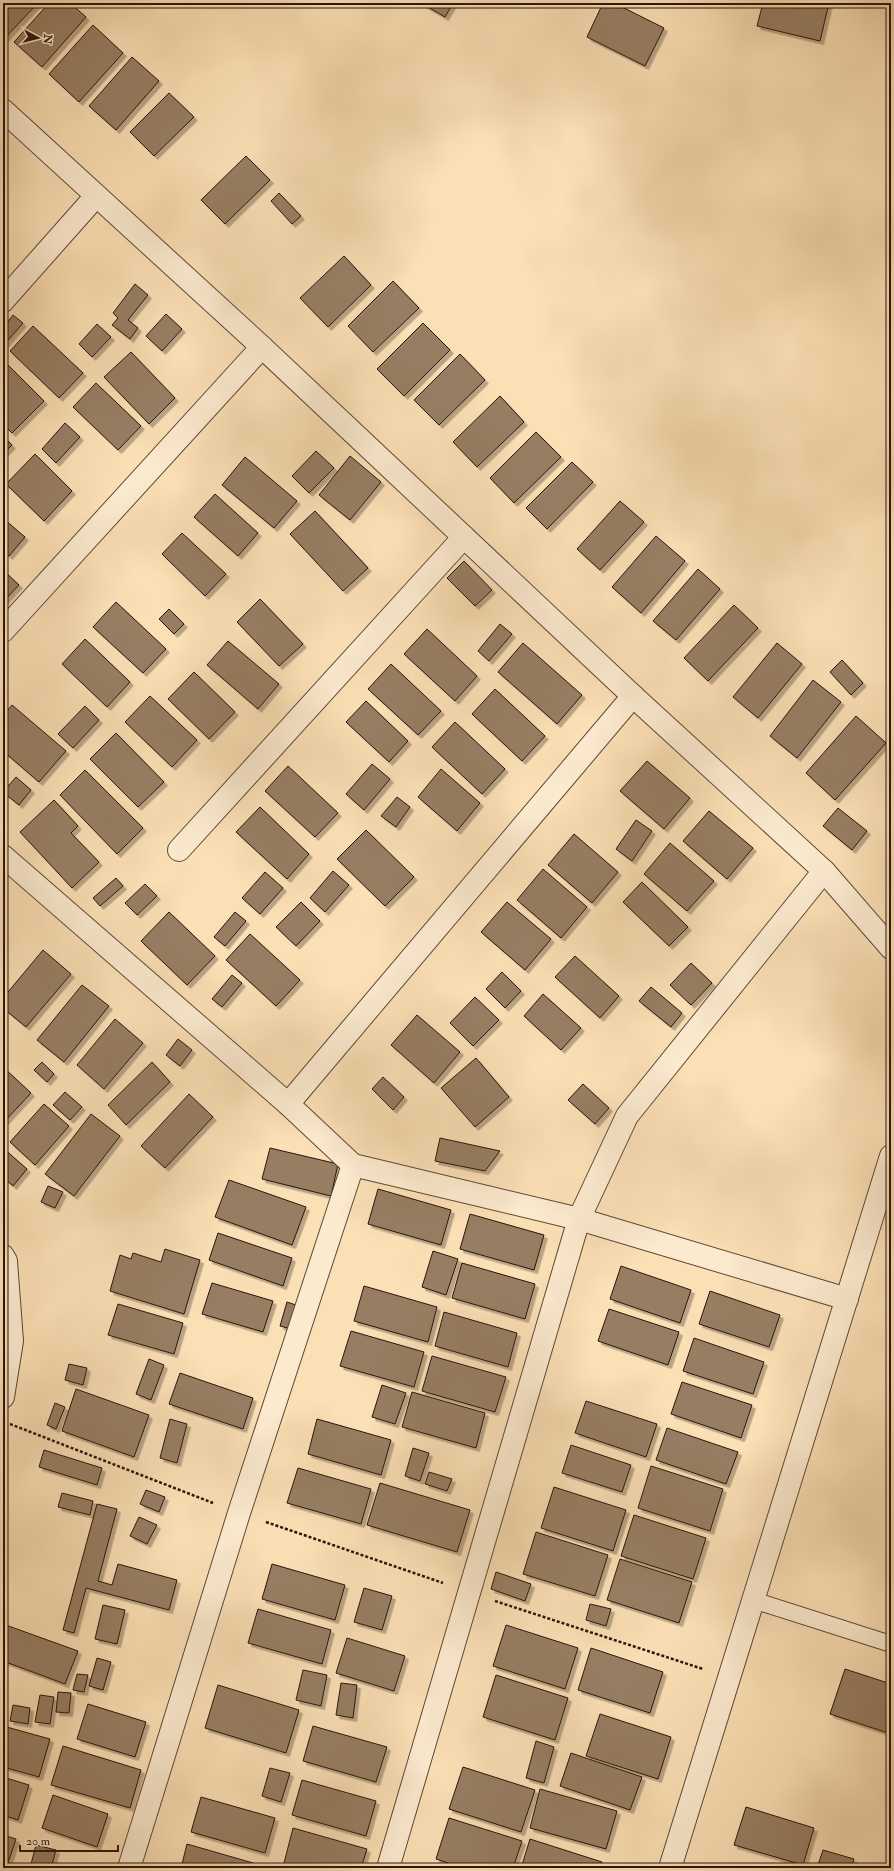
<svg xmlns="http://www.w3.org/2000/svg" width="894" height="1871" viewBox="0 0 894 1871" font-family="'IM FELL Double Pica',serif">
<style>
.building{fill:#977e63;stroke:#2a150b;filter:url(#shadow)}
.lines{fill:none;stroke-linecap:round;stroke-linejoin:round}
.lane-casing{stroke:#5e4836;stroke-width:18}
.street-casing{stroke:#5e4836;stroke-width:24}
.path{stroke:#2a150b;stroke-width:2.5;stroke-dasharray:3 2;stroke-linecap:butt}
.lane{stroke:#fceacf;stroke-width:16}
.street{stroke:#fceacf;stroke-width:22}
</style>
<defs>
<filter id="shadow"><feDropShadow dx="3.5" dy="3.5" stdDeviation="0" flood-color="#0004"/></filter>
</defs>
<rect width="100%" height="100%" fill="#fbdfb5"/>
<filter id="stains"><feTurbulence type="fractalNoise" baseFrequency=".005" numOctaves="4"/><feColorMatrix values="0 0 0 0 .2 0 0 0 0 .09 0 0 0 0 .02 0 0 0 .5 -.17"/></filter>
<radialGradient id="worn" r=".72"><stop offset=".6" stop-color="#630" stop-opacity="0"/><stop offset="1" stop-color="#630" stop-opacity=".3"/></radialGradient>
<g class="building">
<path d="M8 3H38L3 40V9Z"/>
<path d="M49 3H70L86 17 42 67 14 42Z"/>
<path d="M421 3H453L445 17Z"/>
<path d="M603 3H614L664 28 645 66 587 37Z"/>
<path d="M763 3H829L820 41 757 26Z"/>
<path d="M93 25 123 53 79 102 49 74Z"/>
<path d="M132 57 159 81 116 130 89 106Z"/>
<path d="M169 93 194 117 154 156 130 132Z"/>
<path d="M246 156 270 180 225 224 201 200Z"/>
<path d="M279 193 301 216 292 224 271 201Z"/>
<path d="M344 256 371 285 328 327 300 298Z"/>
<path d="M393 281 419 308 373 352 348 326Z"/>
<path d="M135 284 148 295 128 320 138 328 130 339 112 325 118 318 113 313Z"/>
<path d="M166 314 182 329 162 351 146 336Z"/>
<path d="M13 315 23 323 3 346V328Z"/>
<path d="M423 323 450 350 404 396 377 369Z"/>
<path d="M97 324 111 337 92 357 79 344Z"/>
<path d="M33 326 83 373 59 398 10 351Z"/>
<path d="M131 352 175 398 149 424 104 377Z"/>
<path d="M460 354 485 380 439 425 414 400Z"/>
<path d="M3 360 44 401 12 433 3 424Z"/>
<path d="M96 383 141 426 118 450 73 407Z"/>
<path d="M500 396 524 422 477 467 453 442Z"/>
<path d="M65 423 80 437 56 463 42 449Z"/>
<path d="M536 432 561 457 514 503 490 478Z"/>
<path d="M3 436 12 445 3 454Z"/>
<path d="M316 451 334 468 309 493 292 476Z"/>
<path d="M35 454 72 491 44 521 6 484Z"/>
<path d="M350 456 381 482 350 520 319 495Z"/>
<path d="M245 457 297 501 274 528 222 485Z"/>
<path d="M572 462 593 482 547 529 526 508Z"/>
<path d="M215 494 258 533 238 556 194 517Z"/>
<path d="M620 501 644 522 600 570 577 549Z"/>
<path d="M315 511 368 568 343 591 290 534Z"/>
<path d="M5 520 25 537 9 556 3 551V522Z"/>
<path d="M182 533 226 574 205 596 162 554Z"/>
<path d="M656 536 685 561 641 613 612 587Z"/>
<path d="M464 561 492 590 475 606 447 578Z"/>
<path d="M698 569 720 589 676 640 653 621Z"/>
<path d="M3 570 19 585 3 602Z"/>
<path d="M260 599 303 644 279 666 237 622Z"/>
<path d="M116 602 166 649 143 673 93 627Z"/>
<path d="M734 605 758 628 708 681 684 658Z"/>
<path d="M169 609 184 624 174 634 159 619Z"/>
<path d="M500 624 512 634 489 661 478 651Z"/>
<path d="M427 629 477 676 455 701 404 654Z"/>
<path d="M85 639 130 682 107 707 62 664Z"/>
<path d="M228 641 279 684 258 709 207 665Z"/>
<path d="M523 643 582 695 557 724 498 672Z"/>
<path d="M777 643 802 664 758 718 733 697Z"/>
<path d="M842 660 863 683 851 695 830 672Z"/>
<path d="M391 664 441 711 418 735 368 689Z"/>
<path d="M194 672 235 712 209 739 168 699Z"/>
<path d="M813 680 841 702 797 758 770 736Z"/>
<path d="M495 689 545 736 522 761 472 714Z"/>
<path d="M150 696 197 740 172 767 125 722Z"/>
<path d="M366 701 408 741 389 762 346 722Z"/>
<path d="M12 705 66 751 39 782 3 751V716Z"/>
<path d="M85 706 99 720 73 748 58 734Z"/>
<path d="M856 716 886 743 835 800 806 773Z"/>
<path d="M455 722 505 769 482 794 432 747Z"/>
<path d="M116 733 164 782 138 807 90 759Z"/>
<path d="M647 761 690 798 664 829 620 791Z"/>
<path d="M372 764 390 779 364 810 346 794Z"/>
<path d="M288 766 338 813 315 837 265 791Z"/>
<path d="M441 769 480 803 457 831 418 797Z"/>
<path d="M85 770 143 828 117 854 60 795Z"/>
<path d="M16 777 31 790 19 805 3 792Z"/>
<path d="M397 797 410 807 396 827 381 816Z"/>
<path d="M54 800 78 826 71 833 99 862 72 888 20 832Z"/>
<path d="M260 807 309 854 287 879 236 832Z"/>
<path d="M838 808 867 831 852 850 823 826Z"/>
<path d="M709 811 753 848 727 879 683 841Z"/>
<path d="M636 820 652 831 632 861 616 849Z"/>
<path d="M366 830 414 877 385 906 337 859Z"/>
<path d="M574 834 618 872 592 903 548 865Z"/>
<path d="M670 843 714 881 687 911 644 874Z"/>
<path d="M543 869 587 907 561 938 517 900Z"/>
<path d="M333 871 349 885 325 912 310 898Z"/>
<path d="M265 872 283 888 260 914 242 898Z"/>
<path d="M116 878 123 886 100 906 93 898Z"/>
<path d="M642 882 688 927 669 946 623 902Z"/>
<path d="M145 884 157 896 137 915 125 903Z"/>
<path d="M301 902 320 921 296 946 276 927Z"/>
<path d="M507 902 551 939 525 970 481 932Z"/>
<path d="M169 912 215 956 187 985 141 941Z"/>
<path d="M235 912 246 921 225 946 214 937Z"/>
<path d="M250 934 300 980 276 1006 226 960Z"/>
<path d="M43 950 71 974 26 1027 3 1008V998Z"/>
<path d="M575 956 619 996 600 1018 555 977Z"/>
<path d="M691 963 712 983 691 1005 670 985Z"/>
<path d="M502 972 521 991 505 1008 486 989Z"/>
<path d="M232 975 242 983 222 1007 212 999Z"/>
<path d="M82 985 109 1006 64 1062 37 1040Z"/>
<path d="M651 987 682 1013 671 1027 639 1001Z"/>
<path d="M543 994 581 1028 561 1050 524 1016Z"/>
<path d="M475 997 499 1020 473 1046 450 1023Z"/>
<path d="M417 1015 460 1052 434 1083 391 1045Z"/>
<path d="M115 1019 143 1043 104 1089 77 1065Z"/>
<path d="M178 1039 192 1050 180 1066 166 1055Z"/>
<path d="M476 1058 509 1097 475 1127 441 1088Z"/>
<path d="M42 1062 54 1074 47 1082 34 1070Z"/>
<path d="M152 1062 170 1082 126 1125 108 1105Z"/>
<path d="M3 1067 31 1093 3 1123Z"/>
<path d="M383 1077 404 1097 393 1110 372 1089Z"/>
<path d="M583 1084 609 1108 595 1124 568 1100Z"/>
<path d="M65 1092 82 1107 70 1120 53 1105Z"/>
<path d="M189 1094 213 1117 165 1168 141 1146Z"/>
<path d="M44 1104 69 1126 35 1165 10 1142Z"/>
<path d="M91 1114 120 1136 74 1196 45 1174Z"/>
<path d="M440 1138 500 1151 485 1171 435 1161Z"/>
<path d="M3 1148 27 1169 13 1186 3 1177Z"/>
<path d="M270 1148 338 1164 331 1196 262 1179Z"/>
<path d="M229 1180 306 1207 292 1245 215 1217Z"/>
<path d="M48 1186 63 1192 55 1208 41 1202Z"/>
<path d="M378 1189 451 1210 441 1245 368 1224Z"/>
<path d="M470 1214 544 1235 534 1270 460 1249Z"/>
<path d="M218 1233 292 1258 283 1286 209 1260Z"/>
<path d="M165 1249 200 1260 184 1314 110 1291 120 1255 131 1259 133 1253 161 1262Z"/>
<path d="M433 1251 458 1259 446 1295 422 1287Z"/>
<path d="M462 1263 535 1284 525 1319 452 1298Z"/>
<path d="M621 1266 691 1290 680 1323 610 1299Z"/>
<path d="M212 1283 273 1301 263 1332 202 1314Z"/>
<path d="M364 1286 437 1307 428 1342 354 1321Z"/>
<path d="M710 1291 780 1315 769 1347 699 1324Z"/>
<path d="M287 1302 302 1307 295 1330 280 1326Z"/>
<path d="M118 1304 183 1323 174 1354 108 1335Z"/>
<path d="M609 1309 679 1332 668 1365 598 1341Z"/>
<path d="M444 1312 517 1333 508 1367 435 1346Z"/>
<path d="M351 1331 424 1352 414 1387 340 1366Z"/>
<path d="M694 1338 764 1362 753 1394 683 1371Z"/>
<path d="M432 1356 506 1377 495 1412 422 1391Z"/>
<path d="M149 1359 164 1365 151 1400 136 1394Z"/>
<path d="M69 1364 87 1368 83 1385 65 1380Z"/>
<path d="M180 1373 253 1398 243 1429 169 1404Z"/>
<path d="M682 1382 752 1405 741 1438 671 1414Z"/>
<path d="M382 1385 406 1393 395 1424 372 1417Z"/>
<path d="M76 1389 149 1415 134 1457 62 1431Z"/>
<path d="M412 1392 485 1413 476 1448 402 1427Z"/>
<path d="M586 1401 657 1424 646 1457 575 1433Z"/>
<path d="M55 1403 65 1407 56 1429 47 1425Z"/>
<path d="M170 1419 187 1424 177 1463 160 1458Z"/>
<path d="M317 1419 391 1440 381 1475 308 1454Z"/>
<path d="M667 1428 738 1452 726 1484 656 1460Z"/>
<path d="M571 1445 631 1465 622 1492 562 1473Z"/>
<path d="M413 1448 429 1453 420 1481 405 1476Z"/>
<path d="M44 1450 102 1468 97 1485 39 1467Z"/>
<path d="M651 1466 723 1489 710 1531 638 1508Z"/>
<path d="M298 1468 371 1489 361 1524 287 1503Z"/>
<path d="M429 1472 452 1479 447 1491 425 1484Z"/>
<path d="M380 1483 470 1510 457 1552 367 1525Z"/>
<path d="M554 1487 626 1510 613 1551 541 1528Z"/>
<path d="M146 1490 165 1497 159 1512 140 1504Z"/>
<path d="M62 1493 93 1501 90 1515 58 1507Z"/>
<path d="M97 1504 117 1509 98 1581 112 1585 118 1564 177 1580 169 1610 86 1588 74 1633 63 1630Z"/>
<path d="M634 1515 706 1538 693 1579 621 1556Z"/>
<path d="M139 1517 157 1525 147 1544 130 1536Z"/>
<path d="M536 1532 608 1555 595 1596 523 1574Z"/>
<path d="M620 1559 692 1582 679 1623 607 1600Z"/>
<path d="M272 1564 345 1585 335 1620 262 1599Z"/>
<path d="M496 1572 531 1584 525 1601 491 1589Z"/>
<path d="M364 1588 392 1596 382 1630 354 1622Z"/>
<path d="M590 1604 611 1609 606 1626 586 1620Z"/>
<path d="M103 1605 125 1610 117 1644 95 1639Z"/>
<path d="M258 1609 331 1630 322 1664 248 1643Z"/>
<path d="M3 1624 78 1651 65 1684 3 1661Z"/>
<path d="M506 1625 578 1648 565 1689 493 1666Z"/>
<path d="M347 1638 405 1656 394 1691 336 1673Z"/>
<path d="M591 1648 663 1672 650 1713 578 1690Z"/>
<path d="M97 1658 111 1662 103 1690 89 1686Z"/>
<path d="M845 1669 891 1684V1734L830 1714Z"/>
<path d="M303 1670 327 1675 321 1706 296 1700Z"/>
<path d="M77 1674 88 1675 84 1692 73 1690Z"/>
<path d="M496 1675 568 1698 555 1740 483 1717Z"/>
<path d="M341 1683 357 1685 353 1718 336 1715Z"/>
<path d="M218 1685 299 1710 286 1753 205 1728Z"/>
<path d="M58 1692 71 1693 69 1713 56 1712Z"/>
<path d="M40 1695 54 1697 50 1724 35 1722Z"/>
<path d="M88 1704 146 1722 135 1757 77 1739Z"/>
<path d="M13 1705 30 1708 28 1724 10 1721Z"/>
<path d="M600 1714 671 1737 658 1779 586 1756Z"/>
<path d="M3 1726 50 1739 39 1777 3 1767Z"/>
<path d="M313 1726 387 1747 376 1782 303 1761Z"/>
<path d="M536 1741 554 1747 544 1783 526 1778Z"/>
<path d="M63 1746 141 1770 130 1808 51 1785Z"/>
<path d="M571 1753 642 1777 630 1810 560 1786Z"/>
<path d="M463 1767 535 1790 521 1832 449 1809Z"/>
<path d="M270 1768 290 1773 281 1802 262 1796Z"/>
<path d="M3 1777 29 1785 18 1820 3 1815Z"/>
<path d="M302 1780 376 1801 366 1836 292 1815Z"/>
<path d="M540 1789 617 1811 606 1849 530 1828Z"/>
<path d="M53 1795 108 1814 97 1847 42 1828Z"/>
<path d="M201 1797 275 1818 265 1853 191 1832Z"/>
<path d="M746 1807 814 1828 803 1865 734 1845Z"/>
<path d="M449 1818 522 1841 513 1868H463L436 1859Z"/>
<path d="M293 1828 367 1849 361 1868H301L284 1863Z"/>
<path d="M3 1835 16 1839 7 1866 3 1865Z"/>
<path d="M530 1839 602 1862 600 1868H521Z"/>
<path d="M187 1844 260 1865V1868H181Z"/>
<path d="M36 1845 56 1850 51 1868H30Z"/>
<path d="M823 1850 854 1859 851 1868H817Z"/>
</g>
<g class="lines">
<defs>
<path id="lane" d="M753 1600 891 1644"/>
<g id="street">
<path d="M3 110 262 347 633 696 824 871 891 948"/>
<path d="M3 301 96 196"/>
<path d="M3 631 262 347"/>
<path d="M179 850 464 537"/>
<path d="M3 856 288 1104 353 1165 579 1219 847 1299"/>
<path d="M288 1104 633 696"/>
<path d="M3 1256 6 1261 12 1341 3 1397"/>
<path d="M129 1868 239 1513 353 1165"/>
<path d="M388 1868 579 1219 627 1116 824 871"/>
<path d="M670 1868 891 1156"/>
</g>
</defs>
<use href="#lane" class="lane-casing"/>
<use href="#street" class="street-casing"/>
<g class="path">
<path d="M10 1424 213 1503"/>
<path d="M266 1522 443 1583"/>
<path d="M495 1601 703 1669"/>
</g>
<use href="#lane" class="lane"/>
<use href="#street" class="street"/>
</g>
<rect width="894" height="1871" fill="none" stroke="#fbdfb5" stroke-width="16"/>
<rect x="4" y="4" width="886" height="1863" fill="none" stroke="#2a150b" stroke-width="2"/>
<rect x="8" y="8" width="878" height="1855" fill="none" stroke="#2a150b"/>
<g transform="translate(38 38) rotate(97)" stroke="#fceacf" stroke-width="3" paint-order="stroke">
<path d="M0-3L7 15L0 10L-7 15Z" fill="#2a150b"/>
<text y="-6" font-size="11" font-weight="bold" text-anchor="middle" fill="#2a150b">N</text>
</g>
<path d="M20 1845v6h98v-6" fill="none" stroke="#2a150b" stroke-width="2"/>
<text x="26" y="1845" font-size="12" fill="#2a150b" stroke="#fceacf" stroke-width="3" paint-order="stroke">20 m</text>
<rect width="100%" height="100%" filter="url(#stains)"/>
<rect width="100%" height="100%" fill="url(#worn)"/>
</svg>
